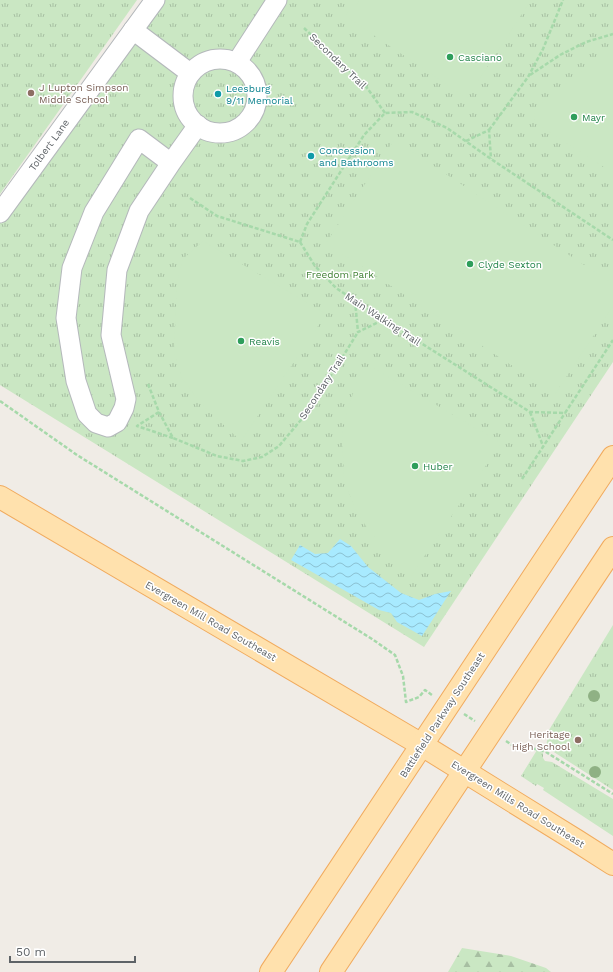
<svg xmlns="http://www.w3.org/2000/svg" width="613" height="972" viewBox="0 0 613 972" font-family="'Work Sans',sans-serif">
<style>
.grass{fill:url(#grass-tufts)}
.forest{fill:url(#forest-firs)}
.garden{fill:#cae7c3}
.water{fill:url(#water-waves)}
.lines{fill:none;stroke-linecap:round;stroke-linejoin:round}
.minor-casing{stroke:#b4b8bb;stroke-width:21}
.major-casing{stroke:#f1ab5e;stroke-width:24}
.path{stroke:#a6d9aa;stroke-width:2.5;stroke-dasharray:4 2;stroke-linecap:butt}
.minor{stroke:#fff;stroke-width:19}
.major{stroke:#ffe1ad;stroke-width:22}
.tree{fill:#8fb184}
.leisure-dot{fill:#2e9e5b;stroke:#fff;stroke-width:1.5}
.education-dot{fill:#8d6e63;stroke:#fff;stroke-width:1.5}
.culture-dot{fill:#0f9aa8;stroke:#fff;stroke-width:1.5}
.labels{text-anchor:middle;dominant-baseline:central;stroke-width:3;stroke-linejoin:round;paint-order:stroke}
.leisure-label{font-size:10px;fill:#27864d;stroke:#fff;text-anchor:start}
.street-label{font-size:10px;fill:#5e6367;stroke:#fff}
.education-label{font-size:10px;fill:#785e54;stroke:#fff;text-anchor:start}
.culture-label{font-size:10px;fill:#0d838f;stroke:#fff;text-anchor:start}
.park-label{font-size:10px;fill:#408034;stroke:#fff}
</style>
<defs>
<pattern id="grass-tufts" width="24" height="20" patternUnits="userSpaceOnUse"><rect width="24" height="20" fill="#cae7c3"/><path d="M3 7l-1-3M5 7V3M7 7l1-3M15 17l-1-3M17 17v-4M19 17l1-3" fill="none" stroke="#a7bfa2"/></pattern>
<pattern id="forest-firs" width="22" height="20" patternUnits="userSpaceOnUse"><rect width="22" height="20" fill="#cae7c3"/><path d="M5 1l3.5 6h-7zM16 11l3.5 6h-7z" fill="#a7bfa2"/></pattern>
<pattern id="water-waves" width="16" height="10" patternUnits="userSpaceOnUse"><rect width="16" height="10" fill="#a8eaff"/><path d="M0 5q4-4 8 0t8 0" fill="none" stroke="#8cc1d2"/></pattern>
</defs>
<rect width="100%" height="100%" fill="#f0ece6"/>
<g class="grass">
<path d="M0 0H137L0 194Z"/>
<path d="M155 0H613V362L424 647 0 385V213Z"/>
<path d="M613 625V790L546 747 549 730Z"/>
<path d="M537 750 543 753V758L545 761 552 762 613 799V836L543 790 544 788 537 784 536 786 521 776Z"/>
</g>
<path class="forest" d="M462 948 511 956 546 968 551 972H448Z"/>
<g class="garden">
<path d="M360 0H531L467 98 345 16Z"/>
<path d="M613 55V173L534 122 535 113 543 102 558 89 590 66 605 57Z"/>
<path d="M394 140 613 284V306L555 394 326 243Z"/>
<path d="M203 241 326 314 241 441 201 404 182 378 174 352 177 282 183 259Z"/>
<path d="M364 367 375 369 501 443 411 576 396 562 369 531 356 510 349 494 344 477 342 435 348 408 359 376Z"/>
</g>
<path class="water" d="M340 539 351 546 368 567 401 593 419 600 435 594 451 591 422 636 397 622 391 613 379 610 291 560 300 545 315 554 328 553Z"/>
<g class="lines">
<defs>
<g id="minor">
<path d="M133 30 190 73"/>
<circle cx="220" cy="96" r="37"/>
<path d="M237 62 277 0"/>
<path d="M171 163 139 139 94 212 72 268 66 318 76 381 87 414 96 423 108 427 117 422 124 408 126 399 111 335 117 270 139 211 171 163 198 125"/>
<path d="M0 213 155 0"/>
</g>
<g id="major">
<path d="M0 497 422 745 577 841 613 864"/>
<path d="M271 972 613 457"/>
<path d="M331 972 613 548"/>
</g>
</defs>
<use href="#minor" class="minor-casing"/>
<use href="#major" class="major-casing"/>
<g class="path">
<path d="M304 28 365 85 385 113"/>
<path d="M530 75 560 55 586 42 613 34"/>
<path d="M489 130 528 77 543 49 563 0"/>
<path d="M466 141 489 130 491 159"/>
<path d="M190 198 217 216 300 242"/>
<path d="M300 242 307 224 364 135 385 113 412 112 447 128 491 159 613 240"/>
<path d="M300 242 315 266 336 288 383 319 530 412 565 413 613 340"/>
<path d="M355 301 358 332 383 320"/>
<path d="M148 384 159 412 173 438 217 456 243 461 262 457 279 446 311 408 358 332"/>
<path d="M0 401 77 455 372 639 395 655 403 676 406 702 419 697 425 690 432 695"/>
<path d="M159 412 137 426 173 438"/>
<path d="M530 412 543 446"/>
<path d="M522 479 565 413"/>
<path d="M464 714 475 721"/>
<path d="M506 741 515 747 532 748 546 752 613 794"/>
</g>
<use href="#minor" class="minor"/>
<use href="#major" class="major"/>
</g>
<g class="tree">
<circle cx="594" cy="696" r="6"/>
<circle cx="595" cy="772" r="6"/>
</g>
<g class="leisure-dot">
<circle cx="450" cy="57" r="4"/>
<circle cx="574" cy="117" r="4"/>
<circle cx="470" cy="264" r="4"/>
<circle cx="241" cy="341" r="4"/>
<circle cx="415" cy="466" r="4"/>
</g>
<g class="education-dot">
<circle cx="31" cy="93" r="4"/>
<circle cx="578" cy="740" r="4"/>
</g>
<g class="culture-dot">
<circle cx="218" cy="94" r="4"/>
<circle cx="311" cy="156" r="4"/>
</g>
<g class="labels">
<g class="leisure-label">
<text x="458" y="57">Casciano</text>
<text x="582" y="117">Mayr</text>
<text x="478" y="264">Clyde Sexton</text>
<text x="249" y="341">Reavis</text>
<text x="423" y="466">Huber</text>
</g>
<g class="street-label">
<text transform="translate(338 61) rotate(44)">Secondary Trail</text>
<text transform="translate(49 145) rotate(-54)">Tolbert Lane</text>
<text transform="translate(383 319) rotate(33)">Main Walking Trail</text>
<text transform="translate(322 387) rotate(-57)">Secondary Trail</text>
<text transform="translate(211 621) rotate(30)">Evergreen Mill Road Southeast</text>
<text transform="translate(442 715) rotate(-57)">Battlefield Parkway Southeast</text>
<text transform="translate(518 804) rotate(32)">Evergreen Mills Road Southeast</text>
</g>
<g class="education-label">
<text x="39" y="87">J Lupton Simpson<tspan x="39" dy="12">Middle School</tspan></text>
<text x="570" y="734" text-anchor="end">Heritage<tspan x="570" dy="12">High School</tspan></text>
</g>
<g class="culture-label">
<text x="226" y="88">Leesburg<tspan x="226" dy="12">9/11 Memorial</tspan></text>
<text x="319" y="150">Concession<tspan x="319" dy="12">and Bathrooms</tspan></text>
</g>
<g class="park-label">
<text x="340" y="274">Freedom Park</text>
</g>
</g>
<path d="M10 956v6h125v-6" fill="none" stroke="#5e6367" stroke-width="2"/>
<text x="16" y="956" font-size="12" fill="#5e6367" stroke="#ffffff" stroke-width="3" paint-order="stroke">50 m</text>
</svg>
